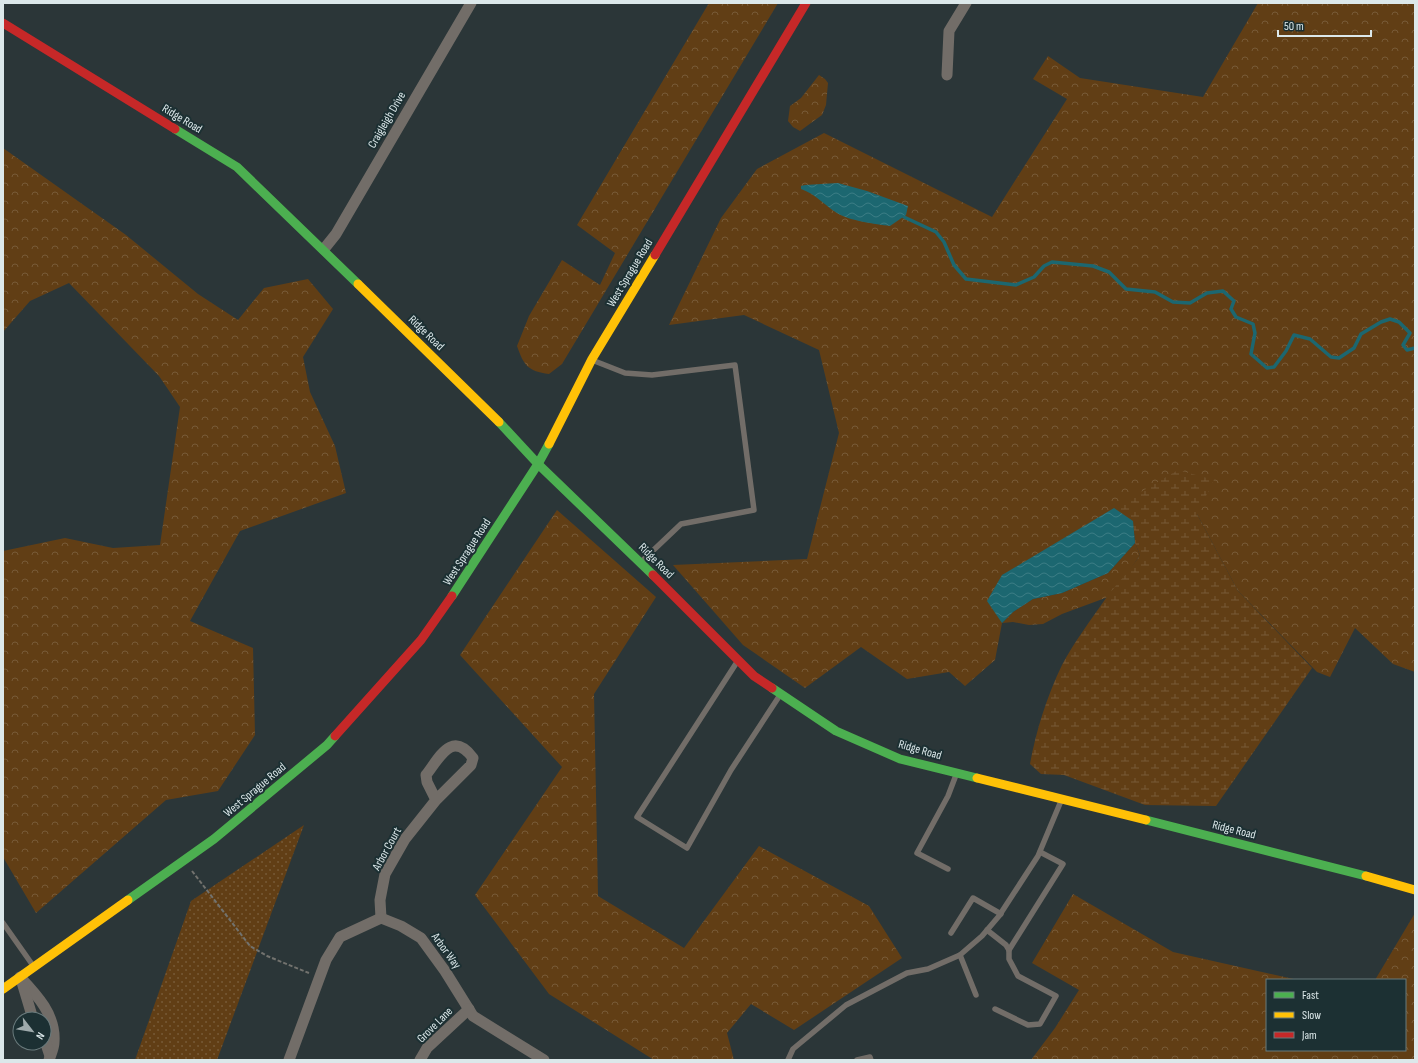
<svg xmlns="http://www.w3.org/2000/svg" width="1418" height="1063" viewBox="0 0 1418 1063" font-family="'Sofia Sans Condensed',sans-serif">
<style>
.grass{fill:url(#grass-dots)}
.forest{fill:url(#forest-crowns)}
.wetland{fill:url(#wetland-marsh)}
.water{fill:url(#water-waves)}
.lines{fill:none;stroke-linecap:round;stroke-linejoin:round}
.stream{stroke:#1c6770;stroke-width:3.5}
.path{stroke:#72726e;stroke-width:2;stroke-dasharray:4 2;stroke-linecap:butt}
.lane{stroke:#726d68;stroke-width:5.5}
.street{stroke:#726d68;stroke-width:11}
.fast{stroke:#4caf50;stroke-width:9}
.slow{stroke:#ffc107;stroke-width:9}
.jam{stroke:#c62828;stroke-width:9}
.labels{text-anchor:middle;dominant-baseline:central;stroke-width:4;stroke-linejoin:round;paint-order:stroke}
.street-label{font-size:12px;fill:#dce8ea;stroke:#1c3033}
</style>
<defs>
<pattern id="grass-dots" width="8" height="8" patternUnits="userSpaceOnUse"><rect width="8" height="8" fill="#613e15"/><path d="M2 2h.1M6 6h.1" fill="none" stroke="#775a37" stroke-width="1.8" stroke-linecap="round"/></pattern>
<pattern id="forest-crowns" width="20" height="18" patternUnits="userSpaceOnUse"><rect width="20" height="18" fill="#613e15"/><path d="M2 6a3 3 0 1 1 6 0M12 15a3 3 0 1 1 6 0" fill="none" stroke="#775a37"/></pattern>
<pattern id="wetland-marsh" width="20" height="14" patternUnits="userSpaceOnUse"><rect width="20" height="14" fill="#613e15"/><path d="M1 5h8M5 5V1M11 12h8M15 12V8" fill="none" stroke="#775a37"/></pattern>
<pattern id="water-waves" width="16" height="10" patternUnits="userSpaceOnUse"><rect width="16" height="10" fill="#1c6770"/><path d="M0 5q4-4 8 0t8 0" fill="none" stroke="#3c7d85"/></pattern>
</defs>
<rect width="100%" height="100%" fill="#2b3638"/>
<path class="grass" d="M304 825 217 1060H135L191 901Z"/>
<g class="forest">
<path d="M709 3H778L562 364 549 374C528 371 524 366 517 346L529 316 562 260 600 285 615 253 577 225Z"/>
<path d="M1258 3H1415V672L1393 664 1355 628 1330 677 1317 672 1238 591 1197 514 1002 575V623L1013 612 1033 599 1062 593 1108 573 1135 543 1140 555 1128 573 1108 597 1062 614 1043 624 1029 625 1013 622 1002 623 995 660 965 686 949 672 907 679 861 647 805 688 743 645 673 565 807 559 839 433 819 350 744 315 669 325 721 218 757 169 824 133 992 217 1067 99 1033 79 1048 56 1080 78 1203 97Z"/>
<path d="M819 75 825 79 828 83 826 105 822 115 800 131 793 127 788 121 790 106 801 98Z"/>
<path d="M3 148 126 235 198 294 238 320 264 288 308 279 333 309 303 357 310 392 335 446 346 493 240 531 190 621 253 648 255 735 218 791 166 800 36 913 3 857V551L65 538 113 548 160 545 180 407 159 376 69 283 30 301 3 332Z"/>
<path d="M557 510 656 597 594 694 598 896 684 948 759 846 869 906 902 958 794 1030 751 1004 727 1033 734 1060H654L549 994 475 895 562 767 460 655Z"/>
<path d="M1073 894 1173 952 1298 980H1267V1050H1405V980H1375L1415 913V1060H1031L1055 1028 1079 990 1032 963Z"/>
</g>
<path class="wetland" d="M1178 470 1214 480 1197 514 1238 591 1312 668 1216 806 1145 805 1064 775 1041 774 1030 764C1036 731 1047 696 1062 665 1074 642 1091 620 1106 598 1117 583 1130 571 1140 555L1135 543 1133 521 1114 508Z"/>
<g class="water">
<path d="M838 183 867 191 908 206 906 215 890 226C875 224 850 221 837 213 824 205 816 194 801 189V186L805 185Z"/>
<path d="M1114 508 1133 521 1135 543 1108 573 1062 593 1033 599 1013 612 1002 623 987 601 1002 575Z"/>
</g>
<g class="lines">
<path class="stream" d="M904 217 936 232 944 242 954 265 966 279 1016 285 1034 277 1044 266 1052 262 1093 266 1109 272 1126 289 1155 292 1173 302 1190 303 1207 293 1223 291 1234 301 1231 309 1236 317 1253 324 1255 333 1251 354 1267 368 1274 367 1286 351 1294 335 1310 339 1331 357 1339 358 1354 348 1361 334 1381 322 1390 319 1399 322 1410 333 1403 345 1407 350 1415 348"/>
<path class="path" d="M192 871 250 946 267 956 309 973"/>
<g class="lane">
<path d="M592 360 625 373 652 375 735 365 754 510 681 524 641 562"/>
<path d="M737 662 637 817 687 848 731 770 780 695"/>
<path d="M948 869 917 853 948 796 956 775"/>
<path d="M3 923 34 967"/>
<path d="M987 930 1006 945 1009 950V959L1018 976 1056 996 1040 1024 1028 1025 995 1009"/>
<path d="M951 933 973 898 1001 914"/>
<path d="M1009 950 1063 864 1040 852"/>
<path d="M960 955 976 995"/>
<path d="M788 1060 793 1049 846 1005 907 973 928 969 960 955 982 936 999 916 1038 856 1061 801"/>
<path d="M857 1060 870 1057 871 1060"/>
</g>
<g class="street">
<path d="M947 75 949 31 966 3"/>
<path d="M324 249 336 234 471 3"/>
<path d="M381 918 380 900 385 874 405 839 436 800 471 765 473 758C452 730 440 757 426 775L427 782 436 800"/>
<path d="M20 977C37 995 56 1015 54 1042 54 1048 51 1054 49 1060"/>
<path d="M21 979 33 1019"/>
<path d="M44 1038 50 1056"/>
<path d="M289 1060 326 960 340 937 381 918 401 926 421 938 445 971 473 1016 544 1060"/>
<path d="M420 1060 427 1048 469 1009"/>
</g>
<g class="fast">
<path d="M175 129 237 167 358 284"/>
<path d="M499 422 538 464 653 575"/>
<path d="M452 596 538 464 549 444"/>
<path d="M772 688 836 731 900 759 977 778"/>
<path d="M1146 820 1366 876"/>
<path d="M128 900 214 839 327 745 335 736"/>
</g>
<g class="slow">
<path d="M358 284 499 422"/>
<path d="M549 444 592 359 655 255"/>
<path d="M977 778 1146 820"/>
<path d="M1366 876 1415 890"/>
<path d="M3 989 128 900"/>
</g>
<g class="jam">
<path d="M3 23 175 129"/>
<path d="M655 255 806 3"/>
<path d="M653 575 754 676 772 688"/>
<path d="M335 736 421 640 452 596"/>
</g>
</g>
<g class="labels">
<g class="street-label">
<text transform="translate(182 119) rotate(31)">Ridge Road</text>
<text transform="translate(387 120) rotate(-60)">Craigleigh Drive</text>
<text transform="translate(630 273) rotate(-59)">West Sprague Road</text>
<text transform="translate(426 333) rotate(44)">Ridge Road</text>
<text transform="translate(467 552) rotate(-57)">West Sprague Road</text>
<text transform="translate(656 561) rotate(45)">Ridge Road</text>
<text transform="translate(920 750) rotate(16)">Ridge Road</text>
<text transform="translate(255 790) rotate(-40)">West Sprague Road</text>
<text transform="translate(1234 830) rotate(14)">Ridge Road</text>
<text transform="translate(387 849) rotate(-61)">Arbor Court</text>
<text transform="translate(446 951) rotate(54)">Arbor Way</text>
<text transform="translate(435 1025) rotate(-45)">Grove Lane</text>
</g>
</g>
<rect width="1418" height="1063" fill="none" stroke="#dce8ea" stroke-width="8"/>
<rect x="1266" y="979" width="140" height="72" fill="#1c3033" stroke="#697a7c"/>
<rect x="1274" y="992" width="20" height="6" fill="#4caf50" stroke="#697a7c"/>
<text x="1302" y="999" font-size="12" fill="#dce8ea">Fast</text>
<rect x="1274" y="1012" width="20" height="6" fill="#ffc107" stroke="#697a7c"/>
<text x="1302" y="1019" font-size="12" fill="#dce8ea">Slow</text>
<rect x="1274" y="1032" width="20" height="6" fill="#c62828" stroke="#697a7c"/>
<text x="1302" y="1039" font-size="12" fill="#dce8ea">Jam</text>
<g transform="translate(32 1031) rotate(121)"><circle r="19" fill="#1c3033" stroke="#697a7c"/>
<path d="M0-3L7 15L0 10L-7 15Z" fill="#9eaaac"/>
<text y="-6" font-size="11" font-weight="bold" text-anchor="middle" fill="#dce8ea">N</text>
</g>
<path d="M1278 30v6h93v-6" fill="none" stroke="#dce8ea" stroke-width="2"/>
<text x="1284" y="30" font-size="12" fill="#dce8ea" stroke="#1c3033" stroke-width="3" paint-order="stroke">50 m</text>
</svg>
